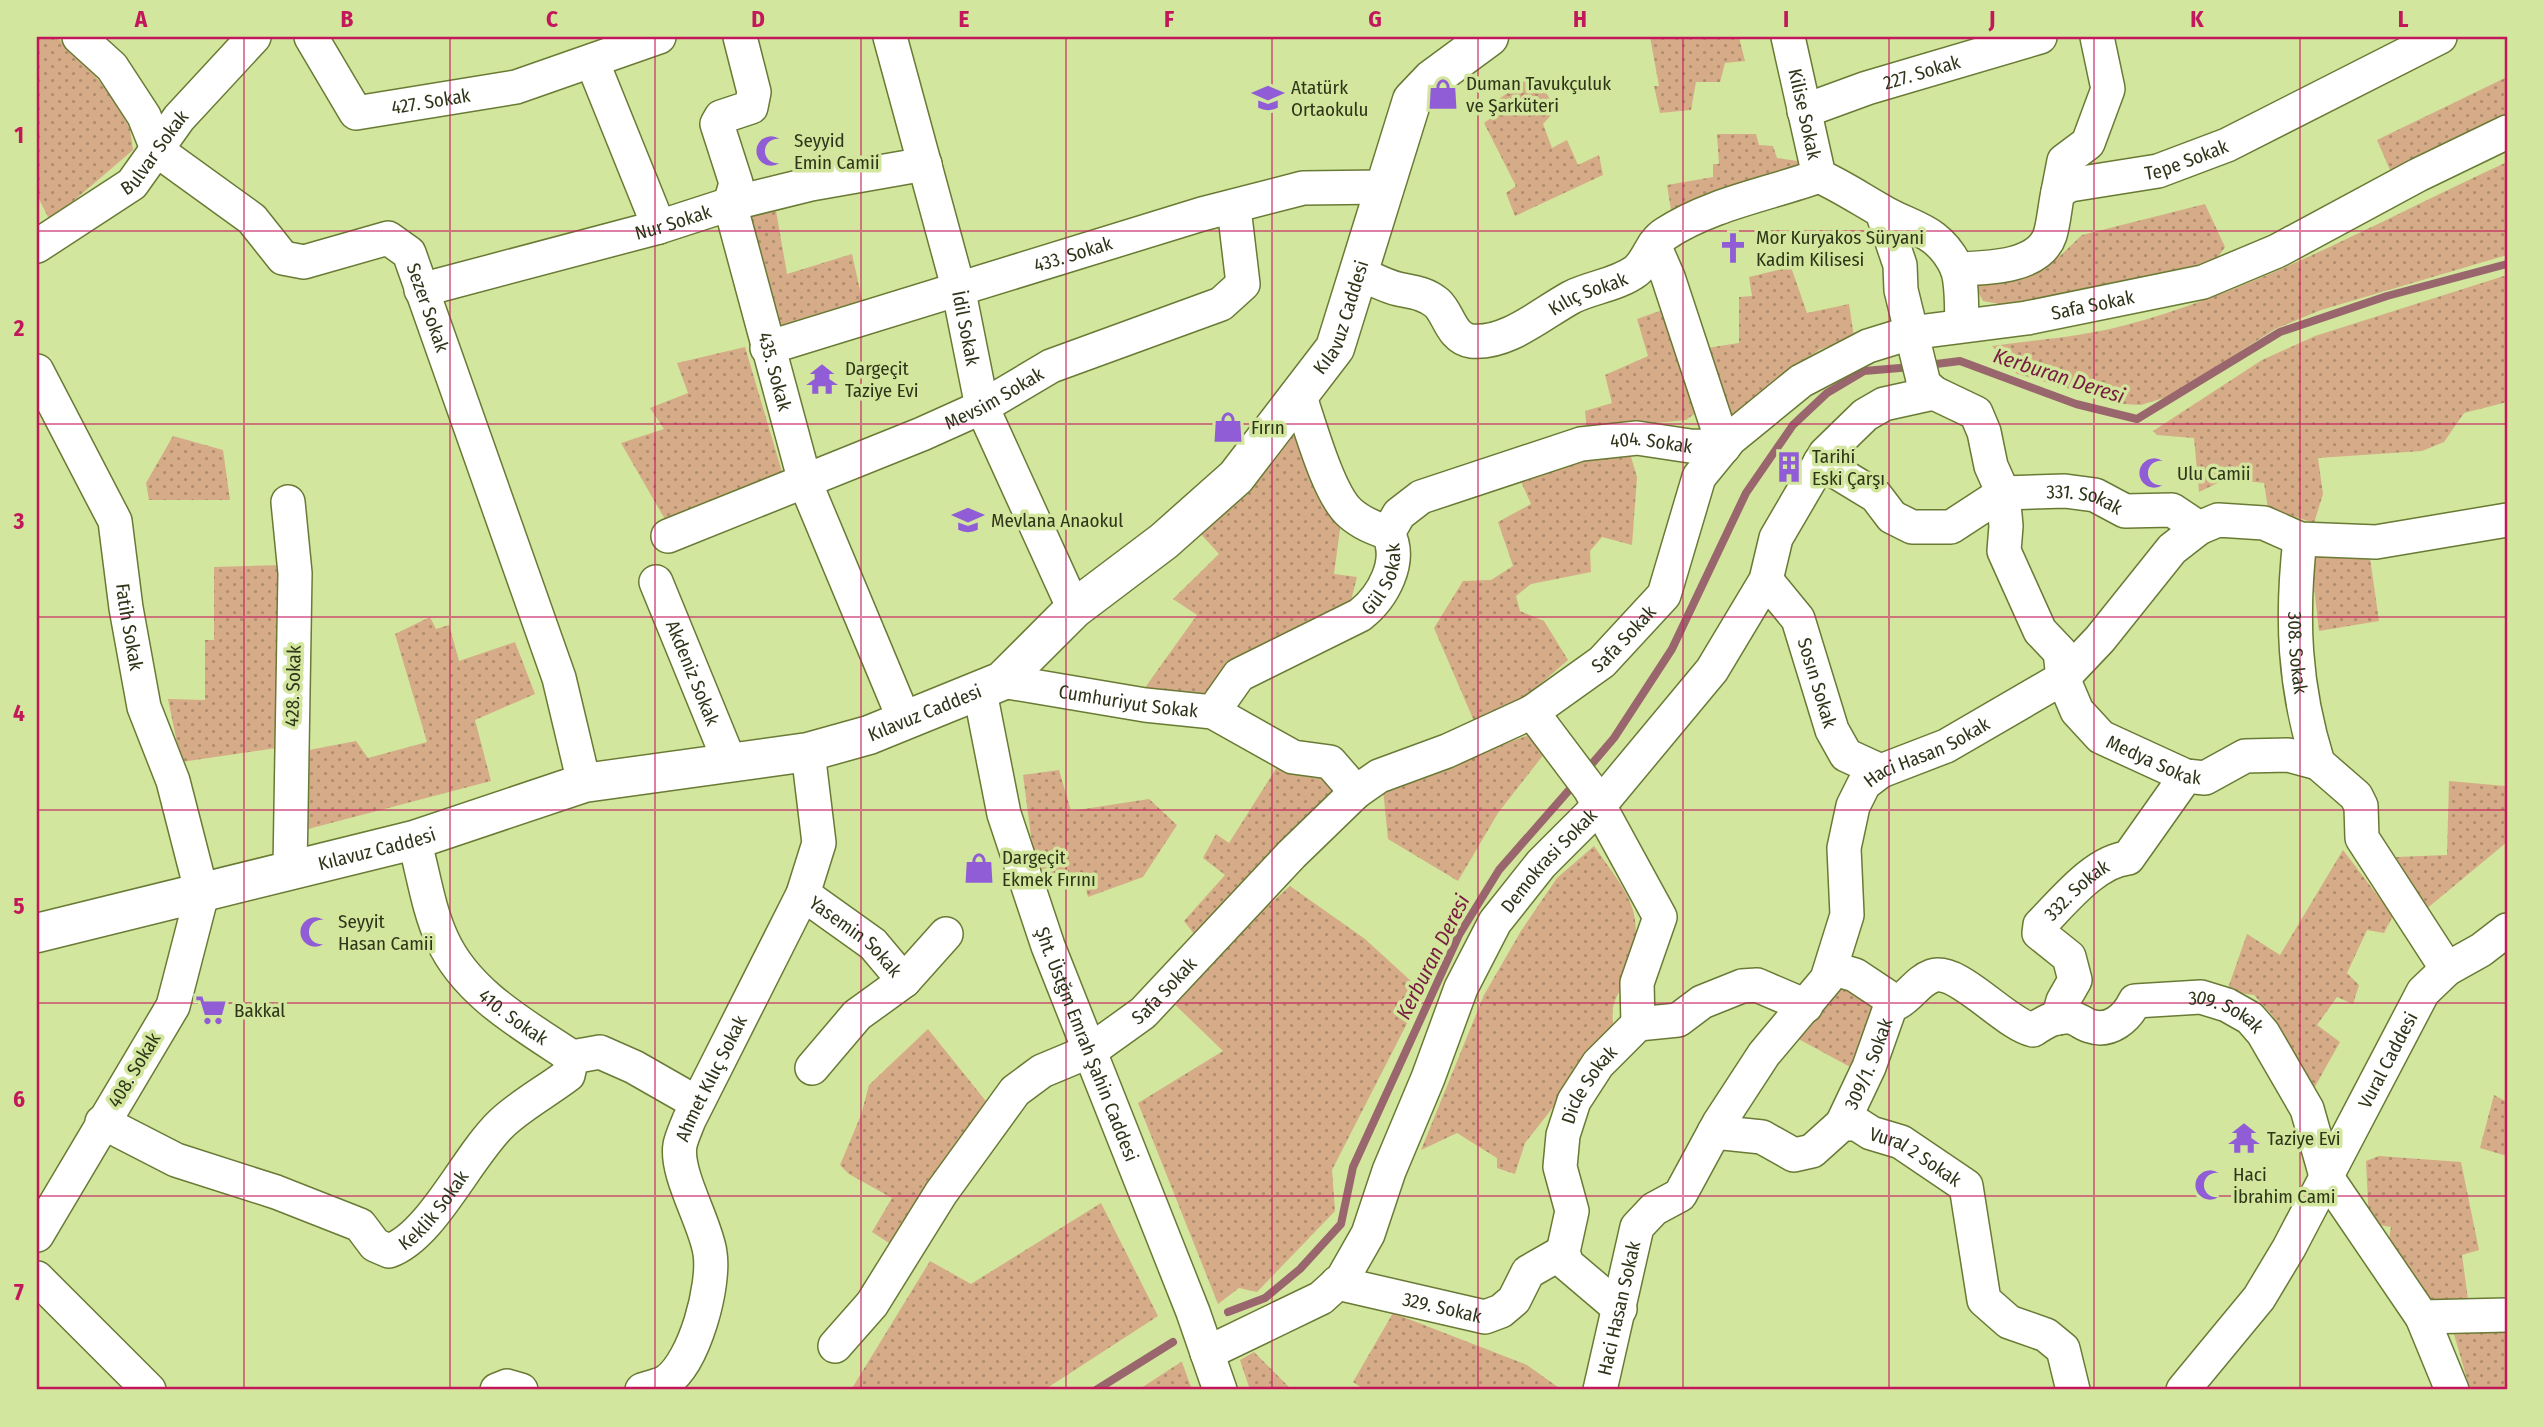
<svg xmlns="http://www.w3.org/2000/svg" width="2544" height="1427" viewBox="0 0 2544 1427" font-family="'Fira Sans Condensed',sans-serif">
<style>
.garden{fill:url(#garden-dots)}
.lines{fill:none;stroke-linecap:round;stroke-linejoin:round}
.stream{stroke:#9a666d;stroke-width:8}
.minor-casing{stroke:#697a35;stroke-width:36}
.major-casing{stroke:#697a35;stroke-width:41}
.minor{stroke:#fff;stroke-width:33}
.major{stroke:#fff;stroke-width:38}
.grid{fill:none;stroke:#c2185b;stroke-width:2;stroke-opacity:0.55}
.labels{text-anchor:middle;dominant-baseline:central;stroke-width:7;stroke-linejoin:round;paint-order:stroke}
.street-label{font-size:19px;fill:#2e3518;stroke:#d2e69d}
.poi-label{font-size:19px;fill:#2e3518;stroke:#d2e69d;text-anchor:start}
.water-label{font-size:21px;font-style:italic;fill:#781c41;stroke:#d2e69d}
.neatline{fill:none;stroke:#c2185b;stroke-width:2.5}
.grid-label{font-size:23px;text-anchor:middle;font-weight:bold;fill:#c2185b}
</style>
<defs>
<pattern id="garden-dots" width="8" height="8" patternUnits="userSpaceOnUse" patternTransform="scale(1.75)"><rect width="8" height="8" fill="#d6ab88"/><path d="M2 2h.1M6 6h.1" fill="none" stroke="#ae8c6e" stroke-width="1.8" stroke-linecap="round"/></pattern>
</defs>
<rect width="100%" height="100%" fill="#d2e69d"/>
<g class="garden">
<path d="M37 37H55L76 51 117 104 130 129 133 150 50 221 37 195Z"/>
<path d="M1650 37H1739L1745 61 1725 63 1720 82H1696L1691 110 1660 113 1654 86H1659Z"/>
<path d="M1535 73 1556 110 1543 124 1552 148 1567 140 1578 165 1599 155 1603 175 1515 216 1506 193 1516 186 1484 123 1502 110 1499 99Z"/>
<path d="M2507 77V115L2390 170 2377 140Z"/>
<path d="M1717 134H1756L1759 145 1773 146 1777 158 1798 161 1799 168 1672 216 1667 185 1713 177V164H1719Z"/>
<path d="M2507 162V255L2321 310 2275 329 2170 396 2141 405 2123 404 2017 374 1992 346C2034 340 2080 337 2122 326 2258 290 2381 220 2507 162Z"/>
<path d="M2205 204 2225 247 2215 261 2011 306 1983 301 1975 286 2033 272 2060 256 2082 235Z"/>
<path d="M775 205 787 274 852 254 863 304 778 327 750 210Z"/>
<path d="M1791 267 1807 313 1849 304 1854 337 1819 350 1727 422 1707 348 1739 343V297L1752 296 1749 277Z"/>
<path d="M2507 275V402L2464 413 2444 442 2422 451 2318 458 2323 494 2314 523 2268 508 2264 483 2226 479 2199 492 2194 438 2157 435 2153 431 2262 360 2315 336Z"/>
<path d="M1668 308 1701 409 1686 420 1587 430 1585 411 1612 403 1605 375 1648 356 1637 319Z"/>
<path d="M745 347 782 472 666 521 621 443 664 429 650 408 688 393 677 363Z"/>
<path d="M1295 425 1340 529 1334 574 1357 577 1348 612 1202 699 1144 689 1197 615 1173 599 1219 554 1200 533Z"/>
<path d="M173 436 223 450 230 500H149L146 483Z"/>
<path d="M1628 447 1637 477 1632 545 1602 537 1590 551 1591 572 1531 584 1516 596 1520 611 1544 621 1568 660 1522 700 1474 721 1434 628 1463 581 1491 580 1513 566 1498 522 1531 504 1519 477Z"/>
<path d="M2310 552 2370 558 2379 621 2319 631Z"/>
<path d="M282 565 284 747 181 762 168 699 205 700V640H214V567Z"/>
<path d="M430 617 436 629 449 625 459 661 515 642 535 694 475 720 491 781 308 829 309 750 356 741 368 758 427 742 395 634Z"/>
<path d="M1529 735 1544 754 1498 813 1458 881 1388 839 1383 789Z"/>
<path d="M1277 767 1326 774 1337 802 1198 939 1184 921 1225 875 1203 858 1216 834 1229 843Z"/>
<path d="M1059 770 1071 811 1149 799 1177 825 1143 877 1088 897 1082 872 1037 882 1023 775Z"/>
<path d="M2449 781 2505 786 2507 842 2425 910 2396 857 2447 855Z"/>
<path d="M1594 846C1627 894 1649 912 1627 974 1618 1000 1609 999 1614 1030L1525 1143 1515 1174 1497 1168V1158L1457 1133 1421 1150 1484 995 1521 931 1557 878Z"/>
<path d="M2343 850 2393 916 2384 933 2367 930 2347 973 2359 985 2353 1004 2337 997 2317 1025 2340 1042 2313 1090 2272 1015 2254 995 2227 991 2247 934 2280 955Z"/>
<path d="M1290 886 1365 939 1423 992 1332 1170 1335 1211 1257 1292 1239 1288 1218 1304 1138 1103 1223 1051 1166 996Z"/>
<path d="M1840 984 1871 1002 1876 1016 1852 1068 1793 1036Z"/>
<path d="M928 1029 989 1105 892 1245 872 1232 892 1198 849 1174 840 1165 861 1115 869 1085Z"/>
<path d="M2494 1095 2507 1102V1156L2480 1148Z"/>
<path d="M2379 1156 2461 1162 2479 1250 2462 1255 2469 1307 2436 1311 2388 1245 2391 1227 2369 1223 2366 1161Z"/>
<path d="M1101 1203 1158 1316 1044 1390H851L930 1261 971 1284Z"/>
<path d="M1393 1313 1527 1365 1562 1390H1365L1353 1382Z"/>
<path d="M2507 1326V1390H2470L2452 1327Z"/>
<path d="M1254 1352 1292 1390H1250L1240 1360Z"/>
<path d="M1182 1362 1192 1390H1138L1181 1362Z"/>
</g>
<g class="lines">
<g class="stream">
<path d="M1928 365 1960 361 2076 404 2137 419 2280 332 2387 296 2507 264"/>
<path d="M1585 772 1614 738 1672 649 1746 493 1793 425 1827 393 1864 371 1912 367"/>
<path d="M1228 1312 1265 1298 1300 1269 1341 1224 1353 1167 1459 935 1499 870 1577 781"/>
<path d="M1096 1390 1173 1342"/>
</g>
<defs>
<g id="minor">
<path id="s1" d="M79 37 112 67 144 116 158 151 252 219 283 258 304 262 388 238 409 253 559 678 584 783"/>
<path id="s2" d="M311 37 356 113 516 87 659 37"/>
<path id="s3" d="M740 37 754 92 751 107 721 117 717 124 736 183 730 204 805 482 904 719"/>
<path id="s4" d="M890 37 958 287 982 407 1074 609"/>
<path id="s5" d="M1788 37 1819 176C1841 186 1859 198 1880 210 1911 229 1937 228 1956 266 1963 281 1961 308 1962 325"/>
<path d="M592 61 659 227"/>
<path id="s6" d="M1804 111 1867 88 2040 37"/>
<path d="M2058 192 2064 161 2088 143 2108 89 2097 37"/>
<path id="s7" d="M1882 212 1900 265 1901 290 1924 384 1934 393 1976 413 1984 432 1991 466 2003 493 2006 526 2004 551 2040 631 2060 652 2063 678 2077 711 2101 737 2186 776 2205 778 2245 756 2288 755 2318 763 2356 796 2361 806 2362 838 2447 969"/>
<path id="s8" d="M37 246 132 184 179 118 254 37"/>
<path id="s9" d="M1957 269C1986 268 2039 268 2050 235 2054 222 2055 205 2058 192L2070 185 2158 171 2227 145 2440 37"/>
<path id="s10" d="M1358 273C1371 278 1385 286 1398 289 1412 292 1425 293 1437 303 1449 314 1451 338 1471 341 1507 345 1542 313 1572 297 1592 287 1617 285 1636 271 1648 261 1651 243 1665 234 1710 204 1769 194 1819 176"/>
<path id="s11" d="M421 290 659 227 730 204 811 184 925 164"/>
<path id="s12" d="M767 348 1202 214 1303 188 1384 187"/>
<path id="s13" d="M37 371 115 521 126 608 144 707 173 781 202 894 173 1006 37 1235"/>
<path id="s14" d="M1820 462 1876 496 1892 517 1912 527H1951L2003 493 2065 491 2095 495 2125 511 2172 510 2199 528"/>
<path d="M288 502 295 573 290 869"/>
<path id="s15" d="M1388 533 1399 514 1421 497 1581 444 1637 438 1690 446 1724 447 1668 277 1654 245"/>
<path id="s16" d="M668 536 922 434 982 407 1051 366 1221 304 1243 284 1234 208"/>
<path id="s17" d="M2300 539C2291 619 2294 686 2318 763"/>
<path id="s18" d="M1766 580 1798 619 1832 730 1846 755 1881 771"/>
<path id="s19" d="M656 582 730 763"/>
<path id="s20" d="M1002 681 1145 705 1213 712 1293 757 1330 762 1356 792"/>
<path id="s21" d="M980 692 1004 814 1048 946 1193 1312 1220 1390"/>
<path id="s22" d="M1213 712 1239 675 1360 615C1383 597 1403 561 1388 533 1374 528 1361 523 1350 513 1328 494 1309 422 1299 394"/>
<path d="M1532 712 1590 789 1660 917 1637 983 1638 1024"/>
<path id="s23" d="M414 840C423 871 428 909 442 939 466 993 524 1025 572 1057L600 1052 634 1067 697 1103"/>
<path id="s24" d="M803 894 873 944 904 981 857 1015 812 1068"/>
<path id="s25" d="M1831 968 1855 975 1897 1003C1910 996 1918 981 1932 976 1958 967 2005 1024 2033 1030 2045 1022 2054 1016 2069 1017 2077 1018 2083 1024 2090 1026 2110 1033 2127 1018 2135 1001L2201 997 2227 1005 2250 1018 2263 1033 2307 1109 2326 1176 2422 1317 2452 1390"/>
<path d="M904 981 946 934"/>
<path id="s26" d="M2058 1018 2063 1001 2075 980 2069 957 2039 933 2040 925C2063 902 2095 861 2128 858L2186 776"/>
<path id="s27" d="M102 1122 176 1160 276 1192 360 1225 375 1245 389 1251C432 1236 467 1156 502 1123 521 1105 547 1091 568 1075L572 1057"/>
<path id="s28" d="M1842 1124 1869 1067 1892 1002"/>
<path id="s29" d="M1714 1132 1762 1137 1794 1155 1812 1151 1842 1124H1857L1871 1133 1901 1142 1966 1186 1984 1300 2009 1322 2046 1335 2063 1349 2073 1390"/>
<path d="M37 1278 149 1390"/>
<path id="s30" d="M1337 1283 1485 1317 1501 1311 1514 1300 1528 1272 1563 1252"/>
<path id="s31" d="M1620 1309 1567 1264 1563 1252 1572 1211 1560 1167 1563 1135 1574 1101 1598 1064 1638 1024 1678 1020 1702 1002 1742 986 1757 985 1806 1006"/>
<path d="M2422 1317 2507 1315"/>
<path id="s32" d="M835 1346 872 1304 941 1193 1015 1091 1042 1071 1090 1051 1143 1013 1292 854 1356 792 1379 776 1447 751 1532 712 1602 662 1664 595 1699 477 1730 439 1801 381 1868 346 1910 333 2027 318 2203 282 2277 251 2418 175 2507 132"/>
<path id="s33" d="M1207 1353 1321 1298 1343 1278 1368 1234 1389 1171 1428 1078 1461 988 1495 922 1541 864 1599 806 1712 670 1766 580 1776 538 1825 454 1865 415 1884 404 1934 393"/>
<path d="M497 1390 507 1386 521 1390"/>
<path id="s34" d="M642 1390C649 1387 660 1386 667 1381 695 1361 715 1285 710 1253 706 1223 675 1174 680 1145 682 1136 686 1128 689 1120L803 894 819 843 808 752"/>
<path id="s35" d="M1600 1390 1637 1227 1654 1209 1680 1195 1719 1123 1764 1054 1827 979 1847 915 1844 848 1853 806 1864 784 1881 771 1946 746 2063 678 2100 639 2172 549 2199 528 2218 520 2264 523 2300 539 2376 542 2507 520"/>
<path id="s36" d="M2183 1390 2259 1298 2289 1248 2423 992 2447 969 2481 950 2507 930"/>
</g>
<g id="major">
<path id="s37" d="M37 933 414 840 584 783 808 752 869 735 1002 681 1074 609 1164 541 1236 477 1335 348 1412 100 1432 79 1489 37"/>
</g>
</defs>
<use href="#minor" class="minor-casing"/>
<use href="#major" class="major-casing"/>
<use href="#minor" class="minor"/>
<use href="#major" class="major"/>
</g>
<path class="grid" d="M244 37V1390M450 37V1390M655 37V1390M861 37V1390M1066 37V1390M1272 37V1390M1478 37V1390M1683 37V1390M1889 37V1390M2094 37V1390M2300 37V1390M37 231H2507M37 424H2507M37 617H2507M37 810H2507M37 1003H2507M37 1196H2507"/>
<defs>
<symbol id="shop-bare" viewBox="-9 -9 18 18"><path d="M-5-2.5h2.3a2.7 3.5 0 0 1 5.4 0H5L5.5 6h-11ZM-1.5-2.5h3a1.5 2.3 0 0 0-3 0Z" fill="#915dd6" stroke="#d2e69d" stroke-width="2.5" paint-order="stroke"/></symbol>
<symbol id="school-bare" viewBox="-9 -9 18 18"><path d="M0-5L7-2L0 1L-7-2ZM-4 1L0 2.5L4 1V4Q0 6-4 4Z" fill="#915dd6" stroke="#d2e69d" stroke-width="2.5" paint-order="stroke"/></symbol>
<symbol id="mosque-bare" viewBox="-9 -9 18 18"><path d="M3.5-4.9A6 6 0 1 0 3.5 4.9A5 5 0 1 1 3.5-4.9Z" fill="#915dd6" stroke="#d2e69d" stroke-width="2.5" paint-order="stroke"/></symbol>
<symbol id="church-bare" viewBox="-9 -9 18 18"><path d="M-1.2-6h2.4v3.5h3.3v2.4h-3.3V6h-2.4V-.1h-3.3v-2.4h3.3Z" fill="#915dd6" stroke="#d2e69d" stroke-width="2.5" paint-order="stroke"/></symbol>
<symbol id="temple-bare" viewBox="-9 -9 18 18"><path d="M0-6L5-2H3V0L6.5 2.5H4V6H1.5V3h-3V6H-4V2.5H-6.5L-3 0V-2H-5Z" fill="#915dd6" stroke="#d2e69d" stroke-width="2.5" paint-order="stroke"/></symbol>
<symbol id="building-bare" viewBox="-9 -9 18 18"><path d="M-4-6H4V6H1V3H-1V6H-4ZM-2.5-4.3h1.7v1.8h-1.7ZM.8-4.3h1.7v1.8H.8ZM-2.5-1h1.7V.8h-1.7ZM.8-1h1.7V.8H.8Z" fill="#915dd6" stroke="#d2e69d" stroke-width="2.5" paint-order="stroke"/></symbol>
<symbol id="supermarket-bare" viewBox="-9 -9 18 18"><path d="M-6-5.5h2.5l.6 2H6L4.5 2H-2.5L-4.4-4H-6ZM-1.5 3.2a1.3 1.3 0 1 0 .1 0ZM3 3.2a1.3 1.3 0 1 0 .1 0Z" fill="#915dd6" stroke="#d2e69d" stroke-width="2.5" paint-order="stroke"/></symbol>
</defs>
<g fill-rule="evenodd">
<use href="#shop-bare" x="1421" y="72" width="44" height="44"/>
<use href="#school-bare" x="1246" y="76" width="44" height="44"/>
<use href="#mosque-bare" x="749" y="129" width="44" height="44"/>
<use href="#church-bare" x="1711" y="226" width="44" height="44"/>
<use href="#temple-bare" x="800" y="357" width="44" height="44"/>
<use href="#shop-bare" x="1206" y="405" width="44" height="44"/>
<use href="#building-bare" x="1767" y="445" width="44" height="44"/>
<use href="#mosque-bare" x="2132" y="451" width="44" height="44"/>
<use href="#school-bare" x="946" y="498" width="44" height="44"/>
<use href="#shop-bare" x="957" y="846" width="44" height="44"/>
<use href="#mosque-bare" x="293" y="910" width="44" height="44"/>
<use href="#supermarket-bare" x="189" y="988" width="44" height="44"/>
<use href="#temple-bare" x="2222" y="1116" width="44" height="44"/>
<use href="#mosque-bare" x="2188" y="1163" width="44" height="44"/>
</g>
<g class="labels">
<g class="street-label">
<text stroke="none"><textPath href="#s6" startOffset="124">227. Sokak</textPath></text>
<text stroke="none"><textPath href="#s2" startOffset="164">427. Sokak</textPath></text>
<text stroke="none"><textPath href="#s5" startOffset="79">Kilise Sokak</textPath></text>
<text stroke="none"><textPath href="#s8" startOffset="152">Bulvar Sokak</textPath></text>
<text stroke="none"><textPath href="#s9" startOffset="282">Tepe Sokak</textPath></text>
<text stroke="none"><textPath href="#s11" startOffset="261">Nur Sokak</textPath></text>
<text stroke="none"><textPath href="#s12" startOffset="320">433. Sokak</textPath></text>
<text stroke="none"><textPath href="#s10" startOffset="266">Kılıç Sokak</textPath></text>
<text stroke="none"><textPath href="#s32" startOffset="1710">Safa Sokak</textPath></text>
<text stroke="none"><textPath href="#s1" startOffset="499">Sezer Sokak</textPath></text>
<text stroke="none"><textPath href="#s37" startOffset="1505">Kılavuz Caddesi</textPath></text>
<text stroke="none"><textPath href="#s4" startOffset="301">İdil Sokak</textPath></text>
<text stroke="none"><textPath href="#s3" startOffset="369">435. Sokak</textPath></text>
<text stroke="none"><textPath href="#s16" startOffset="354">Mevsim Sokak</textPath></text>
<text stroke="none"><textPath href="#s15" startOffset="289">404. Sokak</textPath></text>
<text stroke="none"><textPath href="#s14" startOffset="298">331. Sokak</textPath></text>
<text stroke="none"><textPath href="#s22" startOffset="224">Gül Sokak</textPath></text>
<text stroke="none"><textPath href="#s13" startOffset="276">Fatih Sokak</textPath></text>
<text stroke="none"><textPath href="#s32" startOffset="1082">Safa Sokak</textPath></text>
<text stroke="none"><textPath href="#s17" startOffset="114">308. Sokak</textPath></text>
<text stroke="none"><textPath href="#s19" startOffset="98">Akdeniz Sokak</textPath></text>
<text stroke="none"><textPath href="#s18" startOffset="117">Sosın Sokak</textPath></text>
<text transform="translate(293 686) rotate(-88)">428. Sokak</text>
<text stroke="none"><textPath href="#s20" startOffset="128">Cumhuriyut Sokak</textPath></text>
<text stroke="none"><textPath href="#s37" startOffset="917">Kılavuz Caddesi</textPath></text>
<text stroke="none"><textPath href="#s35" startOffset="756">Haci Hasan Sokak</textPath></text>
<text stroke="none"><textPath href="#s7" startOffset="653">Medya Sokak</textPath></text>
<text stroke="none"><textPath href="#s37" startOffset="350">Kılavuz Caddesi</textPath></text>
<text stroke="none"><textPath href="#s33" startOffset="626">Demokrasi Sokak</textPath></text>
<text stroke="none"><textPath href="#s26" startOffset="163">332. Sokak</textPath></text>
<text stroke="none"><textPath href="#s24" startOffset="68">Yasemin Sokak</textPath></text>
<text stroke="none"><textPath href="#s32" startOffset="494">Safa Sokak</textPath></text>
<text stroke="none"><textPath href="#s23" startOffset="210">410. Sokak</textPath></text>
<text stroke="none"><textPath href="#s25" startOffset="450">309. Sokak</textPath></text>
<text stroke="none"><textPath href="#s21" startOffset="369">Şht. Üstğm Emrah Şahin Caddesi</textPath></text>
<text stroke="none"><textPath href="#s36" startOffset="390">Vural Caddesi</textPath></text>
<text stroke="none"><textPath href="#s28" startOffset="66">309/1. Sokak</textPath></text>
<text transform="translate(134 1070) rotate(-59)">408. Sokak</text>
<text stroke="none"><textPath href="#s34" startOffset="352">Ahmet Kılıç Sokak</textPath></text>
<text stroke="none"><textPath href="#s31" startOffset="259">Dicle Sokak</textPath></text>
<text stroke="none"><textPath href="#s29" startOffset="226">Vural 2 Sokak</textPath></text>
<text stroke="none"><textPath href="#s27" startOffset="380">Keklik Sokak</textPath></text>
<text stroke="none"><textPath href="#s30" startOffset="108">329. Sokak</textPath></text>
<text stroke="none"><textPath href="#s35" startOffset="84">Haci Hasan Sokak</textPath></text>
</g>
<g class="poi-label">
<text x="1466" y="83">Duman Tavukçuluk<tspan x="1466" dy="22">ve Şarküteri</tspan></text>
<text x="1291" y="87">Atatürk<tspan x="1291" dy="22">Ortaokulu</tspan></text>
<text x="794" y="140">Seyyid<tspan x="794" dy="22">Emin Camii</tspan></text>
<text x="1756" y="237">Mor Kuryakos Süryani<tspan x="1756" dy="22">Kadim Kilisesi</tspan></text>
<text x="845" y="368">Dargeçit<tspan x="845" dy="22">Taziye Evi</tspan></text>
<text x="1251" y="427">Fırın</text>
<text x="1812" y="456">Tarihi<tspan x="1812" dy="22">Eski Çarşı</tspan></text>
<text x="2177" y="473">Ulu Camii</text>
<text x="991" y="520">Mevlana Anaokul</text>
<text x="1002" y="857">Dargeçit<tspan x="1002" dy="22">Ekmek Fırını</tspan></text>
<text x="338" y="921">Seyyit<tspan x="338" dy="22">Hasan Camii</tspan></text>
<text x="234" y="1010">Bakkal</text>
<text x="2267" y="1138">Taziye Evi</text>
<text x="2233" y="1174">Haci<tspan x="2233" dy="22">İbrahim Cami</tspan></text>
</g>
<g class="water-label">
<text transform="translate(2059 376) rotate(18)">Kerburan Deresi</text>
<text transform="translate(1433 957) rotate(-63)">Kerburan Deresi</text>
</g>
</g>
<rect width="2544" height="1427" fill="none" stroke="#d2e69d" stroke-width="77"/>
<rect x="38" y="38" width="2468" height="1350" class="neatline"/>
<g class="grid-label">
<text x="141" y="27">A</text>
<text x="347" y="27">B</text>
<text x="552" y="27">C</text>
<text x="758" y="27">D</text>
<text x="964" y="27">E</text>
<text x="1169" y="27">F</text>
<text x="1375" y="27">G</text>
<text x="1580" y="27">H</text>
<text x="1786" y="27">I</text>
<text x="1992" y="27">J</text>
<text x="2197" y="27">K</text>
<text x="2403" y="27">L</text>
<text x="19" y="143">1</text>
<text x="19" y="336">2</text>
<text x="19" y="529">3</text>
<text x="19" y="721">4</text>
<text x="19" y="914">5</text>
<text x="19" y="1107">6</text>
<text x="19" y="1300">7</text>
</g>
</svg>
